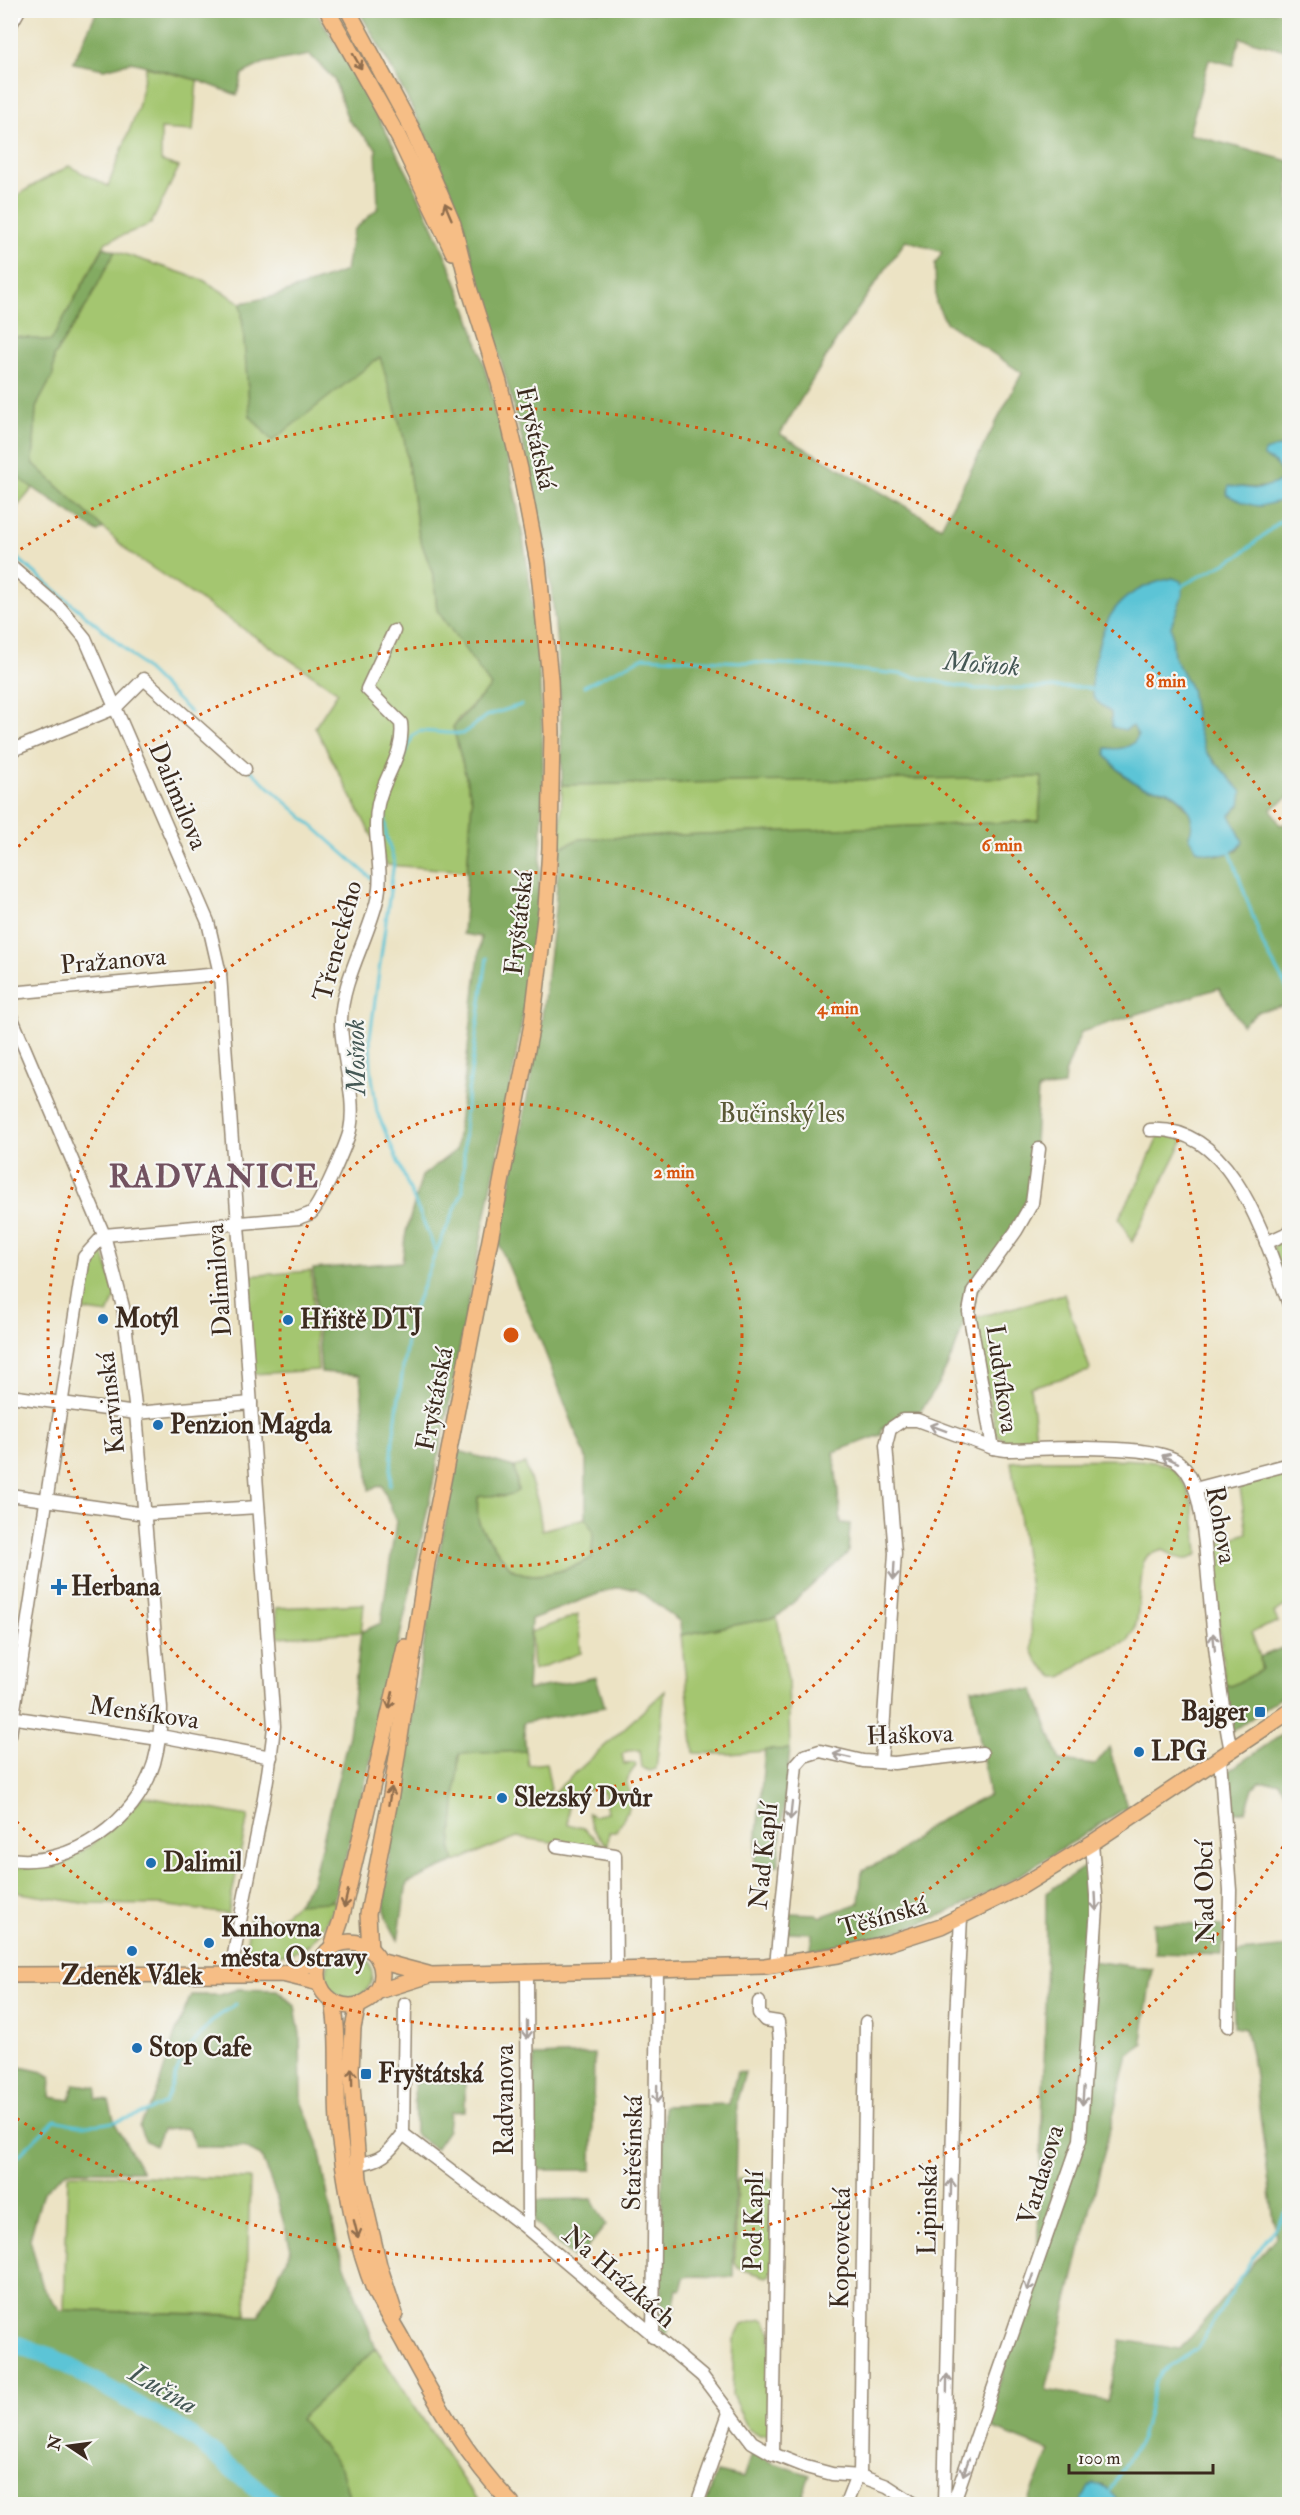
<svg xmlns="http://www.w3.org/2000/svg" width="1300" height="2515" viewBox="0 0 1300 2515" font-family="'IM FELL Double Pica',serif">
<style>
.green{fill:#a4c66f;stroke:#707846;stroke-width:1.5}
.forest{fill:#83ab62;stroke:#5f6a40;stroke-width:1.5;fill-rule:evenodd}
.water{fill:#5bc4d6;stroke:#4b777a;stroke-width:1.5}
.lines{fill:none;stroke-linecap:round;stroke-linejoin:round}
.stream{stroke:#5bc4d6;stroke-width:3}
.river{stroke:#5bc4d6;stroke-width:18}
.minor-casing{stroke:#948671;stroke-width:15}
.major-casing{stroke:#948671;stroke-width:18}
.minor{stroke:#fff;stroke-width:12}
.major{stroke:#f6be86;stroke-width:15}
.oneway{stroke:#8f6d4d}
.oneway2{stroke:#a79f9a}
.ring{fill:none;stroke:#d7540e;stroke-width:3;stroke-dasharray:3 6}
.poi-dot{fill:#1f6fb2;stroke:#f6f6f2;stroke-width:2}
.labels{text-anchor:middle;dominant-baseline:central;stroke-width:4.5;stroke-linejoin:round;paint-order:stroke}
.street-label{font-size:26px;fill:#3b2a1e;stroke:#f6f6f2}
.park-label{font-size:26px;fill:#5a5936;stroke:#f6f6f2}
.poi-label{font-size:26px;font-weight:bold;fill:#3b2a1e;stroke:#f6f6f2;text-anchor:start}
.water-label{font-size:27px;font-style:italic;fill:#455855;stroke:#f6f6f2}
.district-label{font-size:32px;font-weight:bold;letter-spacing:1.5px;fill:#725260;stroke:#f6f6f2}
.centre{fill:#d7540e;stroke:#f6f6f2;stroke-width:3}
.ring-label{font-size:18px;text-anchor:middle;font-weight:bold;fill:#d7540e;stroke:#f6f6f2;stroke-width:4.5;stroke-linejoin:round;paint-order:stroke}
</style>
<rect width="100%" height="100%" fill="#f6f6f2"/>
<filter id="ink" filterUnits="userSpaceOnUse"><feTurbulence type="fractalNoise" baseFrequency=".0167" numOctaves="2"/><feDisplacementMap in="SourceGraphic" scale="12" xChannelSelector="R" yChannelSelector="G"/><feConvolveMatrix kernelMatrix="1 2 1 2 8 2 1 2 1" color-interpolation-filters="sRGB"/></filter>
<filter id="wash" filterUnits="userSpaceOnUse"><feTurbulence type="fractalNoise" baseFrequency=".008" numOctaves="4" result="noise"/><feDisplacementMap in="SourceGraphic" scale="24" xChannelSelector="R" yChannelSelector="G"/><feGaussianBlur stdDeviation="1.35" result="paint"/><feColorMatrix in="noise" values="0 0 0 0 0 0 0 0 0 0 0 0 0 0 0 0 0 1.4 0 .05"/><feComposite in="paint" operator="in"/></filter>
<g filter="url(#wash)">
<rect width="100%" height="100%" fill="#ece3c4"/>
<g class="green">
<path d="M146 67 197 80 193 131 161 129V161L179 167 151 224 106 242 51 341 10 336 11 289 15 279C9 260 5 213 17 197 23 189 59 172 69 166L108 186 138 108Z"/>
<path d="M115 251 203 280 241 303 250 416 380 356 404 438 419 536 434 577 437 610 492 686 458 719 453 727 472 800 467 871 387 865 315 727 338 692 130 553 33 463 36 407 53 375 54 356 88 303Z"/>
<path d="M11 470 33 488 11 514Z"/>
<path d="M1042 776 1039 821 579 839 560 848 562 785Z"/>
<path d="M1160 1133 1185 1137 1132 1242 1119 1218 1137 1185Z"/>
<path d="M1289 1236V1295L1273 1250 1275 1244Z"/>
<path d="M101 1245 116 1294 108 1314 80 1310 87 1262Z"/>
<path d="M311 1271 318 1370 253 1374 246 1276Z"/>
<path d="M1064 1294 1090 1369 1089 1371 1030 1387 1037 1446C1021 1446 1007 1446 996 1433L974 1318Z"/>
<path d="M1038 1460C1066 1461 1152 1454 1171 1468 1195 1486 1196 1528 1198 1554 1185 1565 1176 1556 1163 1550L1148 1555 1143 1563 1137 1620 1134 1631 1127 1642 1090 1657 1062 1677H1054L1037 1661 1032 1649 1030 1588 1011 1462Z"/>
<path d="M525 1464 538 1503 542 1530 586 1518 593 1531 592 1558C573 1568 527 1585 509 1566 502 1559 498 1550 492 1543 478 1526 476 1520 478 1497L488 1494 503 1497 518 1488 514 1467Z"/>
<path d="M1289 1468V1603L1274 1613 1278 1622 1251 1632 1260 1657 1261 1670 1231 1686H1227L1225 1684 1210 1546 1247 1533 1239 1482Z"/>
<path d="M364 1604 361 1632 278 1637 276 1608Z"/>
<path d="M578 1615 581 1653 533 1670 531 1632Z"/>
<path d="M777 1617 788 1680 790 1749 729 1754 694 1753 681 1635Z"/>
<path d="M665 1691 656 1769 650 1771 642 1768 640 1750 627 1751 622 1754 624 1764 635 1763 636 1766C616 1790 635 1785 629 1806 627 1814 620 1824 616 1832H609L608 1846C599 1836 589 1828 588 1813L593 1816 607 1813 604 1792H597L596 1788 582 1791 581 1798 568 1799V1825L583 1828 605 1847V1850L517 1837 455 1862 451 1851 459 1753 526 1751 528 1765 546 1763 551 1789 537 1805V1808Z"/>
<path d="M143 1796 248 1816 228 1914 162 1905 88 1904 15 1892 11 1903V1873L16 1870V1867C80 1867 102 1838 143 1796Z"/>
<path d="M337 1901C309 1957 304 1953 245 1957L250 1918 277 1920 296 1904Z"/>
<circle cx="349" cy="1975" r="23"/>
<path d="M68 2174 250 2179 246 2315 64 2310Z"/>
<path d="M757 2178 769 2179 773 2182 772 2267 770 2275 766 2277 738 2268 735 2263 737 2183 738 2179Z"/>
<path d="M762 2319 766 2321 771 2333 769 2434 760 2435 748 2429 732 2395 734 2339 742 2325Z"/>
<path d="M376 2348 468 2488 484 2504H351L341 2468 300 2419Z"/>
</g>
<g class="forest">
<path d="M97 11H316C370 99 422 192 459 289 476 332 488 377 499 421 538 580 552 744 537 908 524 1035 496 1159 472 1285 433 1490 391 1695 335 1897L329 1902 296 1904 312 1883 349 1735 361 1632 381 1623 396 1521 382 1485 369 1490 360 1375 321 1372 313 1269 402 1262 406 1232 422 1176 456 1150 481 937 463 934 472 800 453 727 491 686 437 610 434 577 419 536 404 438 380 357 272 441 250 416 241 303 275 296 346 271 353 231 378 208 376 148 348 120 334 79 310 55 264 63 242 74 237 95 197 80 132 62 104 69 73 63Z"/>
<path d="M359 11H1290L1289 51 1240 38 1233 65 1209 59 1189 134 1289 161V448L1278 447 1275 463 1286 480C1271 487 1259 489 1242 487L1259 506 1272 501 1289 500V797L1271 809 1280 825 1289 823V1005L1259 1011 1242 1025 1219 988 1081 1032 1065 1074 1064 1086 1038 1089 1032 1194 967 1309C959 1347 940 1386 916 1417H902L882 1429 881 1435 834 1452 841 1523 850 1524 848 1553 777 1617 681 1635 680 1622 636 1588H614L531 1619 527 1690 596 1677 605 1707 523 1723 526 1751 459 1754 451 1851 455 1862 407 1883 398 1940 386 1918 384 1902 389 1855 437 1564 459 1451 514 1467 518 1491C505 1500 492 1493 478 1497 476 1520 478 1526 492 1543 498 1551 504 1563 512 1569 535 1583 571 1569 592 1558L593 1531 586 1518V1458L541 1342 499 1244 541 1025 555 910 560 848 579 839 1039 821 1042 777 562 785C561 710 559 634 547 560 532 468 508 380 480 292 472 268 470 241 461 217 433 146 398 77 359 11ZM906 240 942 252 935 264 936 303 946 322 1022 373 941 527 780 434 839 336ZM1173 578 1175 612 1171 626 1174 657 1191 689 1197 727 1206 752 1219 766 1240 805 1230 815 1243 842 1237 851 1217 856 1193 827 1191 814 1176 796 1167 791 1141 786 1123 775 1106 756 1107 748C1119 750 1132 749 1138 736L1133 725 1112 727 1111 713C1107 708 1097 703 1095 698 1089 687 1093 673 1095 661 1104 612 1122 589 1173 578Z"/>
<path d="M104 247 115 251 88 303 54 356 53 375 36 407 33 463 103 528 98 532 20 479 11 470 10 336 51 341Z"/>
<path d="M1289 1645V1691L1231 1733 1225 1684 1231 1686 1260 1671 1262 1668 1260 1657Z"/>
<path d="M971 1688 1034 1690 1060 1761 1095 1765 1109 1747 1127 1807C1060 1849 994 1897 919 1924 884 1937 848 1944 811 1950L812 1933 787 1932 789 1913 816 1914 820 1917 859 1903 862 1870 893 1857 931 1825 989 1795Z"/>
<path d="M1289 1730V1799L1279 1782H1259L1253 1788 1246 1811 1230 1813 1225 1773Z"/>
<path d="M790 1749 778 1865H754L765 1750Z"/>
<path d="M1088 1864 1093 1943 1091 1961 1152 1969 1142 2040 1144 2044 1128 2055 1046 2390 1108 2401 1121 2340 1180 2349 1276 2237 1253 2062 1245 2028 1234 2026 1233 1953 1289 1947V2504H1118L1113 2493 1102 2485 1089 2487 1080 2504H1027L1050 2451 986 2426 1037 2262 1045 2037 1046 1893Z"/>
<path d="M1153 1923 1223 1926 1222 1955 1155 1953Z"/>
<path d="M238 1989 277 1990 295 2006 300 2034 301 2101 318 2143 337 2244 376 2348 300 2419 341 2468 351 2504H11V2065L43 2072 51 2077 50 2097 70 2100 74 2084 97 2087 96 2099 109 2101 115 2123 142 2171H67L43 2192 30 2239 43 2288 60 2310 259 2316 291 2249 276 2195 261 2156 243 2147H195L188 2128 162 2130 155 2146 145 2140 139 2127 156 2095 175 2034 191 1995H220Z"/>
<path d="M594 2054 592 2170H534V2056Z"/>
<path d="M737 2072 745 2073 737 2100 733 2277 689 2276 684 2278 681 2290 677 2289 674 2305 676 2306 666 2337 660 2328 664 2106 729 2104Z"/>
<path d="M414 2082 465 2083V2111L450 2112 448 2130 435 2149 415 2134Z"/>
<path d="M592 2199 606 2225 576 2261 535 2223V2200Z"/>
<path d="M753 2449 770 2462 810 2475 799 2504H706L717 2472 743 2478Z"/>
</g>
<g class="water">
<path d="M1278 447 1289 448V500C1279 500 1269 505 1260 506 1250 506 1234 499 1226 494L1229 486 1258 489 1286 480 1275 463 1264 457V451Z"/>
<path d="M1173 578 1181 581 1183 594 1171 626 1174 657 1191 689 1197 727 1206 752 1242 792 1240 805 1230 815 1243 842C1230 859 1215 856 1197 850L1189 836C1197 818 1186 799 1168 791 1159 788 1149 789 1141 786 1126 779 1116 767 1106 756V748C1119 750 1132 749 1138 736L1133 726 1125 730 1112 727 1111 713C1107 708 1097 703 1094 698 1089 687 1093 673 1095 661 1104 611 1122 589 1173 578Z"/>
<path d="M1094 2484C1105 2486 1117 2492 1118 2504H1080L1089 2487Z"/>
</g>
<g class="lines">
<g class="stream">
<path d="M10 552 122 646 191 713"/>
<path d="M1181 588 1183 585 1240 555 1290 513"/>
<path d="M584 686 644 657 802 665 900 674 974 689 1085 687 1093 690"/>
<path d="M249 769 371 878"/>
<path d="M1229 849 1263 945 1290 994"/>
<path d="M436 1252 463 1191 465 1114 487 958"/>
<path d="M390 1485 393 1439 410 1319 436 1252 377 1112 371 1070 370 1037 394 862 386 835 384 807 413 735 420 731 463 734 486 716 521 705"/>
<path d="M10 2164 55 2120C64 2122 74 2125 83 2125 110 2126 142 2115 165 2103L184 2054 213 2020 236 2004"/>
<path d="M1107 2494 1141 2439 1156 2380 1162 2372 1197 2349 1253 2257 1290 2208"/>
</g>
<path class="river" d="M10 2342 52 2357 186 2432 276 2504"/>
</g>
</g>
<g filter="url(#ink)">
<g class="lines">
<defs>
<g id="minor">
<path d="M10 26 19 10"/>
<path d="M10 565 61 609 85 638 208 922 220 974 274 1726C266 1809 243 1891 231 1974"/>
<path d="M10 751 115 708 144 679 245 769"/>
<path d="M10 993 220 974"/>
<path d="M10 1014 104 1235 123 1307 136 1413 161 1708C161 1728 159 1745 154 1763 136 1822 71 1868 10 1859"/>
<path d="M1150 1130C1235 1124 1266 1244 1290 1307"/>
<path d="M1266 1243 1290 1232"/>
<path d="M10 1396 136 1413 251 1403"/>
<path d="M993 1448 969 1312 973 1291 1016 1231 1032 1203 1039 1149"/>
<path d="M1195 1489 1290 1464"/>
<path d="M10 1495 145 1514 258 1507"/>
<path d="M10 1717 152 1738 166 1737 271 1757"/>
<path d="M10 1735 84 1257 104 1235 299 1218C302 1216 308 1215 311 1213 320 1206 347 1143 350 1130 357 1097 341 1056 341 1022 341 982 368 939 377 900 385 869 371 836 378 804 384 775 405 755 401 723L367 689 394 631"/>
<path d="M1220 1758 1230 1890 1228 2026"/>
<path d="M881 1762 895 1553 886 1445 890 1429 903 1420H917L993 1448 1006 1450C1045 1449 1142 1443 1174 1459 1185 1465 1191 1477 1195 1488 1204 1518 1206 1557 1209 1588 1214 1643 1220 1697 1231 1751"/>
<path d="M557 1846 615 1855 616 1971"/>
<path d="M776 1965 796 1765 804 1756 820 1751 863 1761 894 1763 982 1753"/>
<path d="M527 1971 528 2228"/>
<path d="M759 2002V2013L765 2020 778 2022 780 2042 773 2454"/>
<path d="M403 2134 524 2226 702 2376 752 2442 773 2454 806 2467 832 2474 860 2476 887 2486 915 2504"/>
<path d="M403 2134 405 2004"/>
<path d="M357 2164C382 2161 388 2154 403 2134"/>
<path d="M653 2337 657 1970"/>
<path d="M860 2476 866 2022"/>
<path d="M697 2504 729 2413"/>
<path d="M846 2504 857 2476"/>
<path d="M944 2504 955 2039 961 1917"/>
<path d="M953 2504 1080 2140 1097 1908 1092 1843"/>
</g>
<g id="major">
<path d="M327 10 399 138 453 252"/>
<path d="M348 10 412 129 453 224 469 288 499 382 520 469 538 563 550 679 552 732 550 848 546 909 532 1024 427 1563 391 1795 368 1914 370 1950"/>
<circle cx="350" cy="1974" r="32"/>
<path d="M331 1949 341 1920 405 1647"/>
<path d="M379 1961 428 1974"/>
<path d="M282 1974 321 1961"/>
<path d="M10 1975 282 1974 319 1983"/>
<path d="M376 1992 430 1975 765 1966 838 1955 888 1943 941 1926 1022 1886 1092 1843 1290 1711"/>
<path d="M333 2002C341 2045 334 2090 339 2134 346 2187 355 2244 376 2294 384 2310 395 2326 403 2341 434 2399 466 2457 512 2504"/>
<path d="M358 2005 353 2028 351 2071 359 2179 379 2265 395 2314"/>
</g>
</defs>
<use href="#minor" class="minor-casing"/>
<use href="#major" class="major-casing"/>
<use href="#minor" class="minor"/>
<use href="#major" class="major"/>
</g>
<defs><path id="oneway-shaft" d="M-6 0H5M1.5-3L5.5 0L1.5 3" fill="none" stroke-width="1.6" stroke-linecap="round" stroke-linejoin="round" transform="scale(1.5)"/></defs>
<g class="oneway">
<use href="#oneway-shaft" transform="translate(357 61) rotate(60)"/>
<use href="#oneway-shaft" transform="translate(448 211) rotate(-113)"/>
<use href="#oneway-shaft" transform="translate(391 1700) rotate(103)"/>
<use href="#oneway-shaft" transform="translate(390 1796) rotate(-80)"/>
<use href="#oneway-shaft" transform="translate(346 1899) rotate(103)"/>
<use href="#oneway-shaft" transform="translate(352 2077) rotate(-91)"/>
<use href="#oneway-shaft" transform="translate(356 2229) rotate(76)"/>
</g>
<g class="oneway2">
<use href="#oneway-shaft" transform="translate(938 1428) rotate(-160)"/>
<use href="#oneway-shaft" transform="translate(1170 1459) rotate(-155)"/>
<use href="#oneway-shaft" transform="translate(894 1571) rotate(93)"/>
<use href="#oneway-shaft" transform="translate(1214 1642) rotate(-96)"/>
<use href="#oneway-shaft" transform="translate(842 1756) rotate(-167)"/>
<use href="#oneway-shaft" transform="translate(791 1811) rotate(96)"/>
<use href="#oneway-shaft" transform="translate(1096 1902) rotate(87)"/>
<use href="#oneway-shaft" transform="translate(527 2030) rotate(90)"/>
<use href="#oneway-shaft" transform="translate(657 2094) rotate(91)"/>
<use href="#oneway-shaft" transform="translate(1083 2096) rotate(94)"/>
<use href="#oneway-shaft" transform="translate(951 2188) rotate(-89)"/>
<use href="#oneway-shaft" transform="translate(1030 2283) rotate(109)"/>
<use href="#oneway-shaft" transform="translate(947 2383) rotate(-89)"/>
<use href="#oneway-shaft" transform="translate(966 2467) rotate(109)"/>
</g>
</g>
<g class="ring">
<circle cx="511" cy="1335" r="231"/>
<circle cx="511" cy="1335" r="463"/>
<path d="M12 853A694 694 0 1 1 12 1817"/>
<path d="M1288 1839A926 926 0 0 1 13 2116M13 554A926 926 0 0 1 1288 831"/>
</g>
<g class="poi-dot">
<circle cx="103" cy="1319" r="6"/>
<circle cx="288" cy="1320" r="6"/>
<circle cx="158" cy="1425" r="6"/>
<path d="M56 1578h6v6h6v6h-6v6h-6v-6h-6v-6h6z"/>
<rect x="1254" y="1706" width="12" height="12" rx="3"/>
<circle cx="1139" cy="1752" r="6"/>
<circle cx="502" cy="1798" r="6"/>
<circle cx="151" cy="1863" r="6"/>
<circle cx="209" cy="1943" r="6"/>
<circle cx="132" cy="1951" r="6"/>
<circle cx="137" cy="2048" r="6"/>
<rect x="360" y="2068" width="12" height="12" rx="3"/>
</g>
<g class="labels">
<g class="street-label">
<text transform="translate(536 438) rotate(77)">Fryštátská</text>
<text transform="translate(178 796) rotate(67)">Dalimilova</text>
<text transform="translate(519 923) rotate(-84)">Fryštátská</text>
<text transform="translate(338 941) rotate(-75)">Třeneckého</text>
<text transform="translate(113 961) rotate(-5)">Pražanova</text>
<text transform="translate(219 1280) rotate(-94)">Dalimilova</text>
<text transform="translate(1002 1379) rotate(82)">Ludvíkova</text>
<text transform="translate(435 1399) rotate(-79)">Fryštátská</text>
<text transform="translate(111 1403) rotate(-96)">Karvinská</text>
<text transform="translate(1221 1525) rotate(80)">Rohova</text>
<text transform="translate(144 1713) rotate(8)">Menšíkova</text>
<text transform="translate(910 1735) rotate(-2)">Haškova</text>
<text transform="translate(764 1856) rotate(-84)">Nad Kaplí</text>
<text transform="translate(1205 1892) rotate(-91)">Nad Obcí</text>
<text transform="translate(883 1917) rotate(-16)">Těšínská</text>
<text transform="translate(505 2100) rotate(-90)">Radvanova</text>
<text transform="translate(633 2153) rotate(-89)">Stařešinská</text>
<text transform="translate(1041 2175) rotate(-73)">Vardasova</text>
<text transform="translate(928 2210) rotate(-89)">Lipinská</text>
<text transform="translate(754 2221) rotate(-89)">Pod Kaplí</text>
<text transform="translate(841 2248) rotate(-89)">Kopcovecká</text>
<text transform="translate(619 2277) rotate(41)">Na Hrázkách</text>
</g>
<g class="park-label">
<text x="782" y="1114">Bučinský les</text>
</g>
<g class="poi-label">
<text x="115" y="1319">Motýl</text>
<text x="300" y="1320">Hřiště DTJ</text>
<text x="170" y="1425">Penzion Magda</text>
<text x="71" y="1587">Herbana</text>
<text x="1248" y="1712" text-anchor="end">Bajger</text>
<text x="1151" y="1752">LPG</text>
<text x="514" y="1798">Slezský Dvůr</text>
<text x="163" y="1863">Dalimil</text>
<text x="221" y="1928">Knihovna<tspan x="221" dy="30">města Ostravy</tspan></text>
<text x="132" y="1976" text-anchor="middle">Zdeněk Válek</text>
<text x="149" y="2048">Stop Cafe</text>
<text x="378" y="2074">Fryštátská</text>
</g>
<g class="water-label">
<text transform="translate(982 664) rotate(5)">Mošnok</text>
<text transform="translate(356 1057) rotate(-91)">Mošnok</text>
<text transform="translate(163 2389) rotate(30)">Lučina</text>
</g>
<g class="district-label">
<text x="214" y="1177">RADVANICE</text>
</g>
</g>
<circle cx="511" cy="1335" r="9" class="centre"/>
<g class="ring-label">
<text x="1166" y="687">8 min</text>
<text x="1002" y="851">6 min</text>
<text x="838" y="1014">4 min</text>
<text x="674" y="1178">2 min</text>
</g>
<rect width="1300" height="2515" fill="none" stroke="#f6f6f2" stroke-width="36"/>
<g transform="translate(69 2446) rotate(283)" stroke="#f6f6f2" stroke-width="4.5" paint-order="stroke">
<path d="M0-4.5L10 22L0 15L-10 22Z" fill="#3b2a1e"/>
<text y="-9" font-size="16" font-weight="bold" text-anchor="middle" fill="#3b2a1e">N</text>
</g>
<path d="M1069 2464v9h144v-9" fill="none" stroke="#3b2a1e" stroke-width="3"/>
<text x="1078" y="2464" font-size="18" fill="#3b2a1e" stroke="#f6f6f2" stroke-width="4.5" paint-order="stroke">100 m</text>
</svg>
